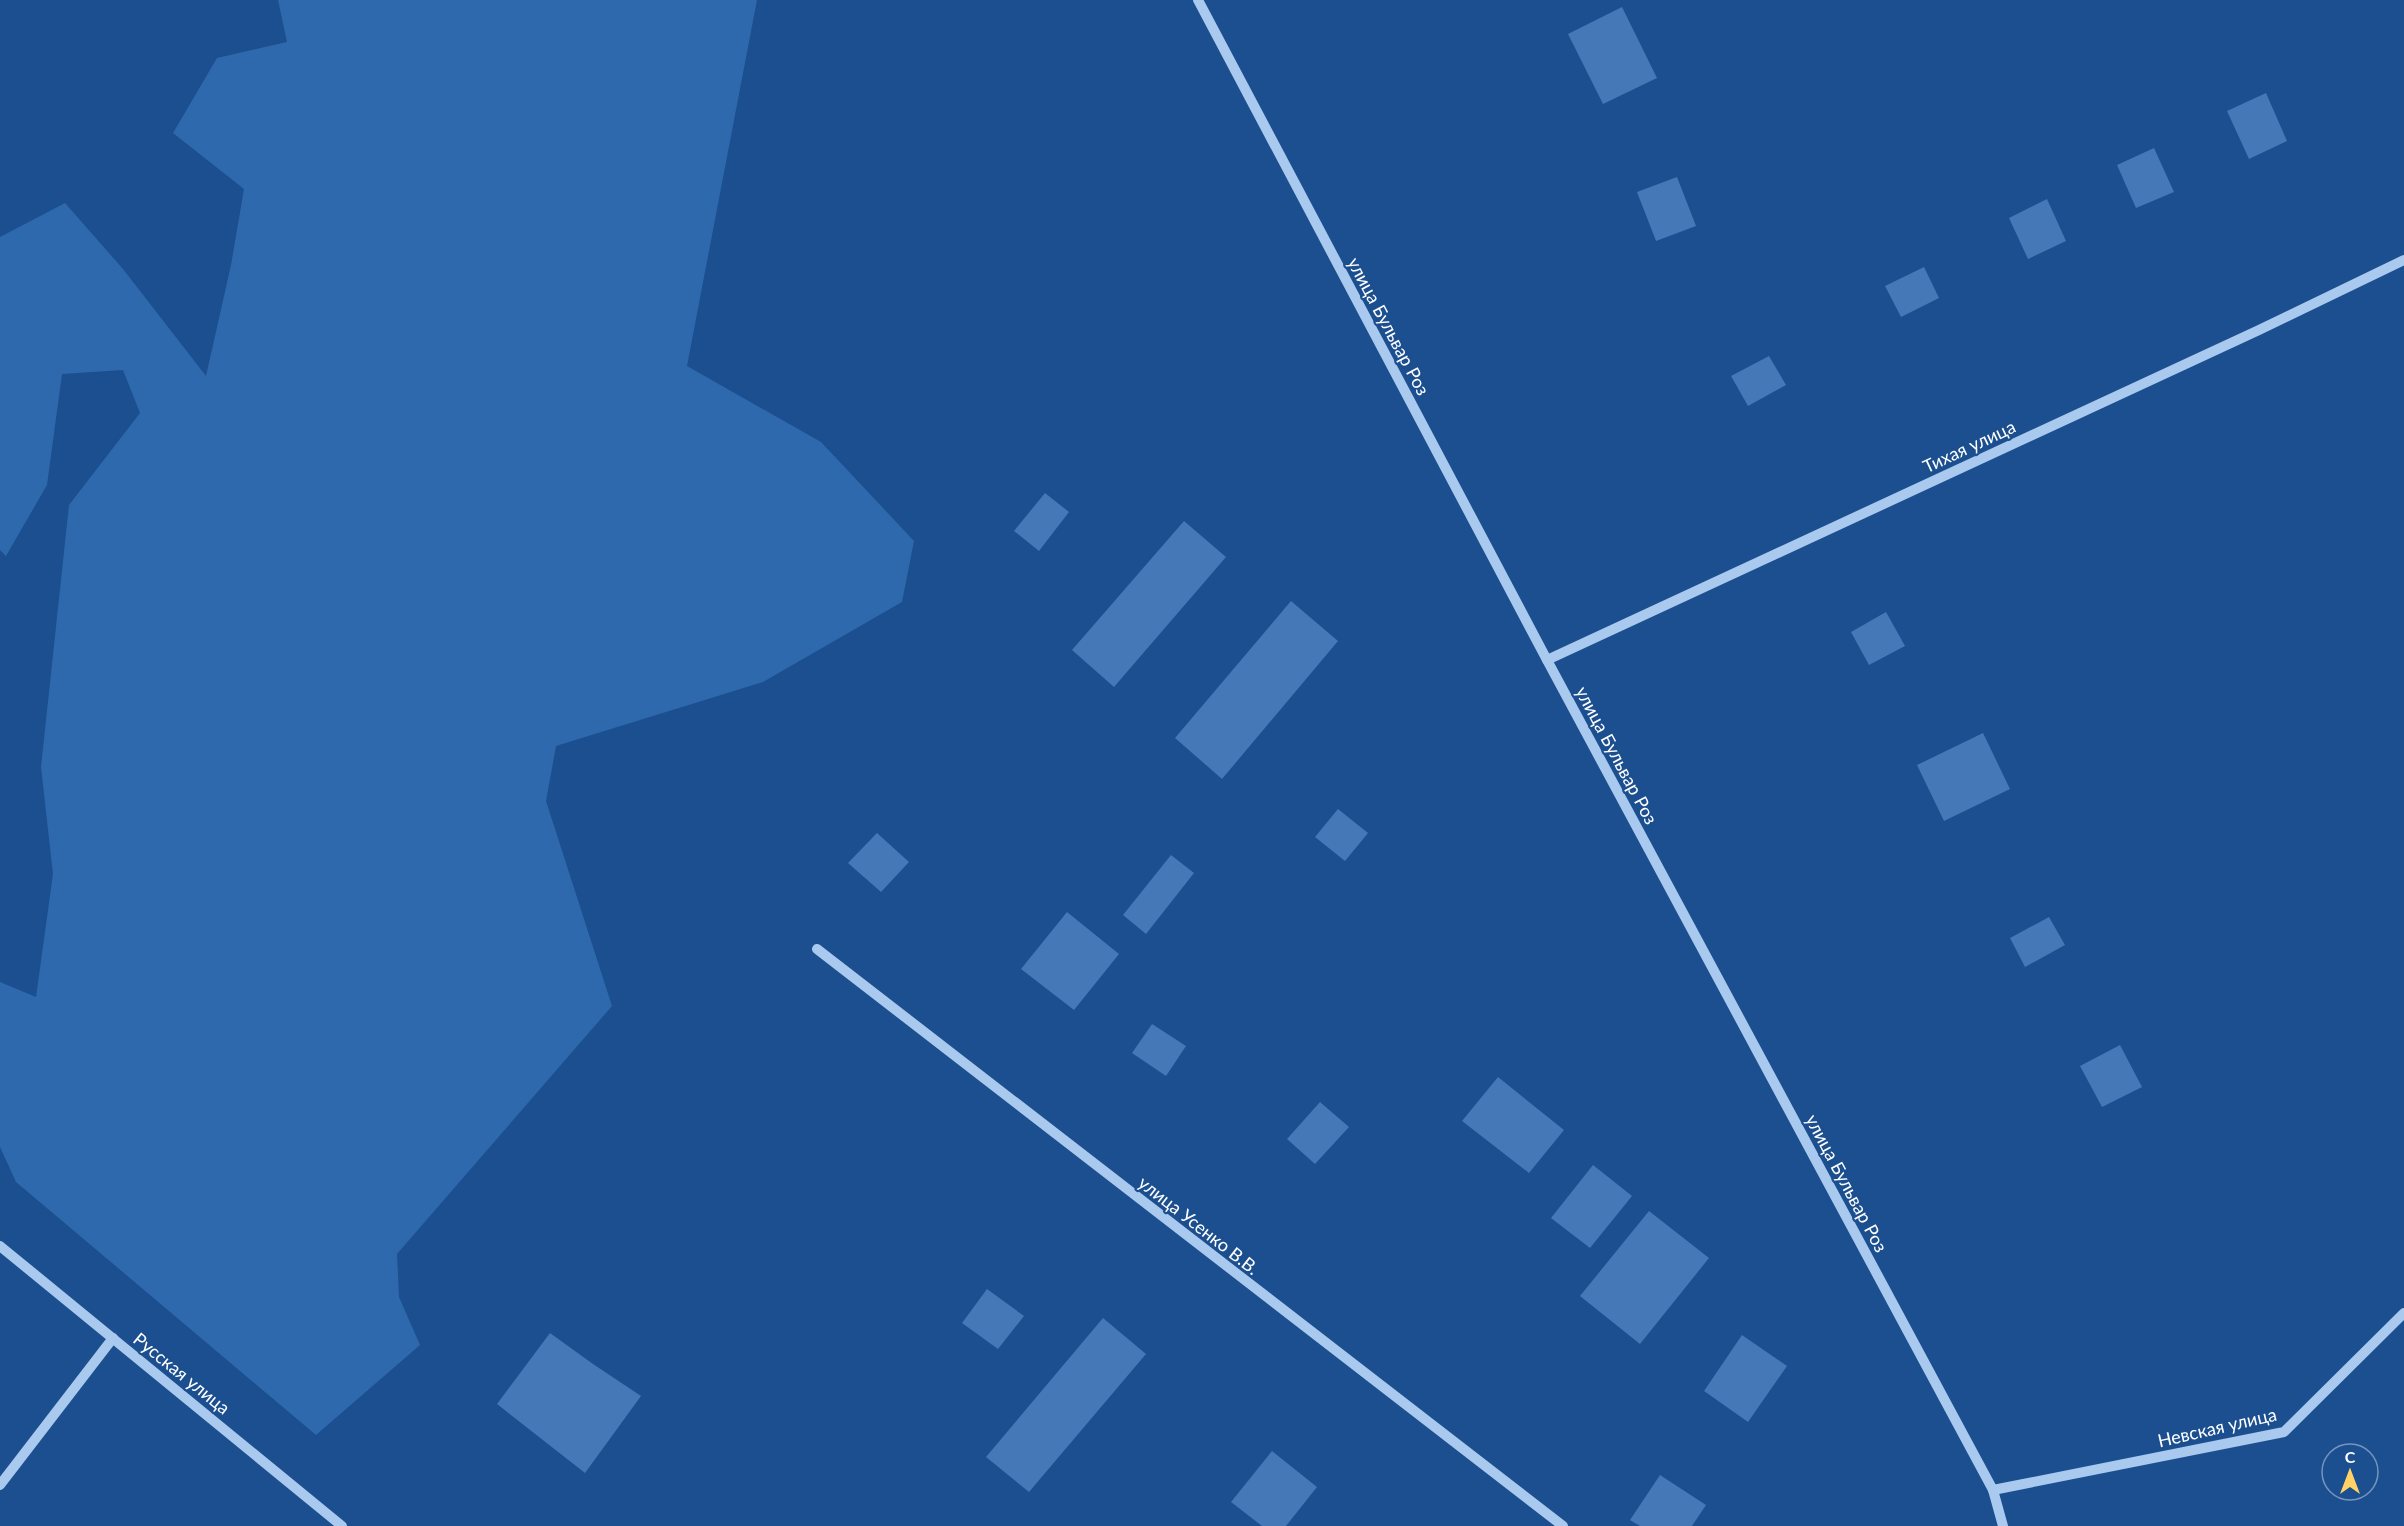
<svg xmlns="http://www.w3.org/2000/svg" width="2404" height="1526" viewBox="0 0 2404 1526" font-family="Lato,sans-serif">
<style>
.green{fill:#2e69ad}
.building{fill:#4478b7}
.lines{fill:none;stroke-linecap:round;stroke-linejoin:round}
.minor{stroke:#a9c9ee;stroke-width:10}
.labels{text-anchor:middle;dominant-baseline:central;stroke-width:4.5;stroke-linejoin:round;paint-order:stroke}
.street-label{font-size:18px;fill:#fff;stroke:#1b4f8f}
</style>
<rect width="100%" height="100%" fill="#1b4f8f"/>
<path class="green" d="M278 0H757L687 366 821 442 914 541 902 602 763 682 556 746 546 801 612 1006 397 1254 399 1297 420 1345 316 1435 16 1182 0 1147V982L36 997 53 874 41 767 69 505 140 413 123 370 62 374 47 485 6 556 0 550V237L65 203 123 269 206 376 231 265 244 189 173 133 217 58 287 42Z"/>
<g class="building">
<path d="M1622 7 1657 78 1603 104 1568 34Z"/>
<path d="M2266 93 2287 141 2249 159 2227 111Z"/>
<path d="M2154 148 2174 192 2136 208 2117 165Z"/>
<path d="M1677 177 1696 226 1656 241 1637 192Z"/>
<path d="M2047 199 2066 241 2028 259 2009 218Z"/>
<path d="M1924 267 1939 298 1901 317 1885 286Z"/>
<path d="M1769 356 1786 385 1748 406 1731 376Z"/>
<path d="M1045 493 1069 512 1039 551 1014 531Z"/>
<path d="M1184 521 1226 557 1114 687 1072 650Z"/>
<path d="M1291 601 1338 641 1222 779 1175 738Z"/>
<path d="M1886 612 1905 646 1869 665 1851 632Z"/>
<path d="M1983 733 2010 789 1944 821 1917 765Z"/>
<path d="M1338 809 1368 833 1345 861 1315 837Z"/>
<path d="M877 833 909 862 881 892 848 863Z"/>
<path d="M1171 855 1194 873 1146 934 1123 915Z"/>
<path d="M1067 912 1119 954 1074 1010 1021 969Z"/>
<path d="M2049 917 2065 945 2025 967 2010 938Z"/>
<path d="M1152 1024 1186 1046 1166 1076 1132 1053Z"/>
<path d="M2120 1045 2142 1087 2102 1107 2080 1066Z"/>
<path d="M1498 1077 1564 1130 1529 1173 1462 1121Z"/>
<path d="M1320 1102 1349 1127 1315 1164 1287 1139Z"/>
<path d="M1593 1165 1632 1196 1590 1248 1551 1218Z"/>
<path d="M1649 1211 1709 1258 1640 1344 1580 1296Z"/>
<path d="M987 1289 1024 1316 998 1349 962 1323Z"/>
<path d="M1103 1318 1146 1354 1029 1492 986 1457Z"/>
<path d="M550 1333 593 1364 641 1396 585 1473 497 1404Z"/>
<path d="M1742 1335 1787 1366 1748 1422 1704 1391Z"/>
<path d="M1272 1451 1317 1487 1286 1526H1262L1231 1502Z"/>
<path d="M1660 1475 1706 1505 1692 1526H1640L1630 1520Z"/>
</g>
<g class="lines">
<g class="minor">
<path d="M1198 0 1547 660 1993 1490 2003 1526"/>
<path d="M1547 660 2259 330 2404 260"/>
<path d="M817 949 1563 1526"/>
<path d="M0 1246 342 1526"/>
<path d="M0 1485 113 1338"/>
<path d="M1993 1490 2284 1432 2404 1313"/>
</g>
</g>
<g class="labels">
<g class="street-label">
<text transform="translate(1389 326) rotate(62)">улица Бульвар Роз</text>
<text transform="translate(1969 446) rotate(-25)">Тихая улица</text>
<text transform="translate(1617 755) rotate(62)">улица Бульвар Роз</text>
<text transform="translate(1847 1183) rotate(62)">улица Бульвар Роз</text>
<text transform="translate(1199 1225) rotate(38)">улица Усенко В.В.</text>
<text transform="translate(182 1373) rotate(39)">Русская улица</text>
<text transform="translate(2217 1427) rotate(-13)">Невская улица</text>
</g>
</g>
<g transform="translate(2350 1472)"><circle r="28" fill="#1b4f8f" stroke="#7695bc" stroke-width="1.5"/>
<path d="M0-4.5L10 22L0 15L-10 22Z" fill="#ffd166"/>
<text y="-9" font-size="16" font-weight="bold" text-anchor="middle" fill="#ffffff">С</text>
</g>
</svg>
